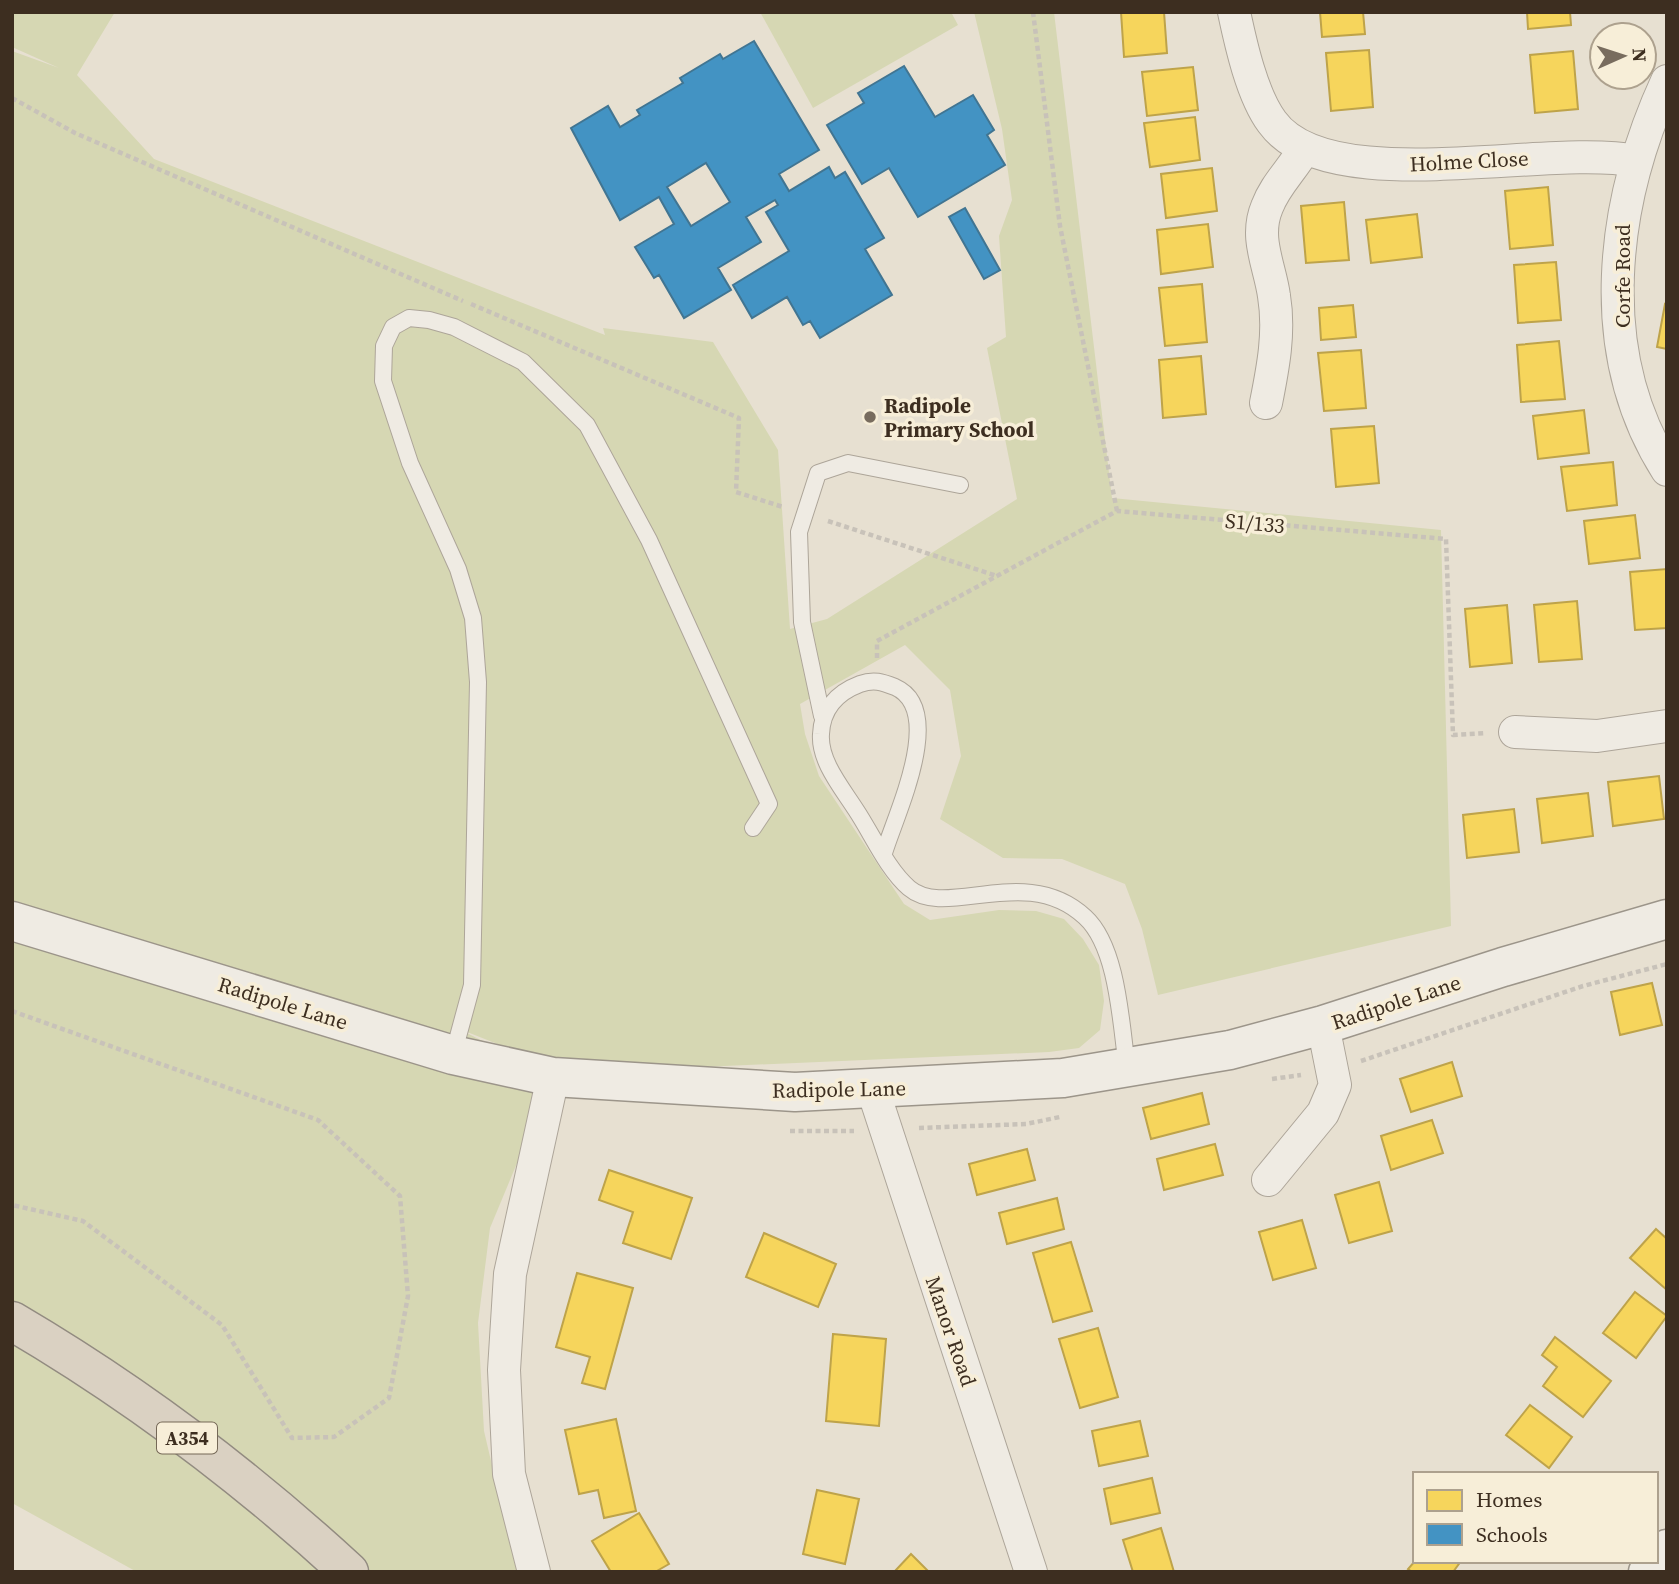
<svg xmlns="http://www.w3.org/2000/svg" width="1679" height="1584" viewBox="0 0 1679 1584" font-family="'Source Serif 4',serif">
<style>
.green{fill:#d6d7b3}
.homes{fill:#f6d55c;stroke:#bea34a;stroke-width:2}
.schools{fill:#4393c3;stroke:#417592;stroke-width:2;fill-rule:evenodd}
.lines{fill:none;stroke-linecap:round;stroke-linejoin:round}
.lane-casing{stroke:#ada599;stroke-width:18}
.street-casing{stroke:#ada599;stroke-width:34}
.secondary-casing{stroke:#9c958a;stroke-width:41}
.highway-casing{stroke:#928b80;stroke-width:41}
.path{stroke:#c8c2b9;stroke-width:4.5;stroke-dasharray:5 3.5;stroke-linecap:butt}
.lane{stroke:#efebe3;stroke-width:16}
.street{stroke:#efebe3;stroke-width:32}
.secondary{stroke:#efebe3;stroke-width:38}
.highway{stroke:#dad1c2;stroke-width:38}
.poi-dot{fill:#786c5e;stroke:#f7eed8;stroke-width:2.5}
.labels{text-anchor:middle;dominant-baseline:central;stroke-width:7;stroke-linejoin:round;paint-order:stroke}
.shield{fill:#f7eed8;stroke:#756857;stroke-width:2}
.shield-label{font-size:19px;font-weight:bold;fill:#3d2e20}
.street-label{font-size:21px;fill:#3d2e20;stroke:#f7eed8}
.poi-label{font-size:21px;font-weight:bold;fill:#3d2e20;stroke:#f7eed8;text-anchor:start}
</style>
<rect width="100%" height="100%" fill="#e7e0d1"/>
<g class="green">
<path d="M12 12H115L77 75 154 159 605 335 603 328 713 342 778 450 790 629 827 619 1017 499 987 348 1006 337 999 236 1012 200 1002 129 974 12H1054L1112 498 1441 530 1451 926 1158 995 1142 929 1125 884 1062 859 1003 858 940 819 961 756 950 690 905 645 800 704 805 734 819 776 904 904 930 920 999 910 1036 911 1064 919 1083 939 1099 965 1104 1001 1100 1030 1079 1048 1049 1052 657 1069 553 1066 457 1028 553 1077 490 1228 478 1323 484 1431 517 1572H137L12 1503V51L59 68 12 47Z"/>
<path d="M760 12H951L958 25 813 108Z"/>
</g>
<g class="homes">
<path d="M1121 12H1164L1167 53 1124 57Z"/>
<path d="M1320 12H1363L1365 34 1322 37Z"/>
<path d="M1527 12H1570L1571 25 1528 29Z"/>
<path d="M1369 50 1373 107 1331 111 1326 53Z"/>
<path d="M1573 51 1578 109 1535 113 1530 55Z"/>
<path d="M1193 67 1198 110 1147 116 1142 72Z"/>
<path d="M1195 117 1200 160 1150 167 1144 123Z"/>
<path d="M1212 168 1217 211 1166 218 1161 174Z"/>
<path d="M1548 187 1553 245 1510 249 1505 191Z"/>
<path d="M1344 202 1349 260 1306 263 1301 206Z"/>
<path d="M1417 214 1422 257 1371 263 1366 220Z"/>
<path d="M1208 224 1213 267 1161 274 1157 230Z"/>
<path d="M1556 262 1561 320 1518 323 1514 265Z"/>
<path d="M1202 284 1207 342 1165 346 1159 288Z"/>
<path d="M1665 304 1667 305V349L1657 347Z"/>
<path d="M1353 305 1356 337 1321 340 1319 308Z"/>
<path d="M1559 341 1565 399 1521 402 1517 345Z"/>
<path d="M1361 350 1366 408 1324 411 1318 353Z"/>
<path d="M1201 356 1206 414 1163 418 1159 360Z"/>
<path d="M1584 410 1589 453 1538 459 1533 416Z"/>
<path d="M1374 426 1379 483 1336 487 1331 429Z"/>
<path d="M1613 462 1617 505 1567 511 1561 467Z"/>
<path d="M1635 515 1640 558 1589 564 1584 521Z"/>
<path d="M1667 569V628L1635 630 1630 572Z"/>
<path d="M1577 601 1582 659 1539 662 1534 605Z"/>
<path d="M1507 605 1512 663 1470 667 1465 609Z"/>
<path d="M1659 776 1664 819 1613 826 1608 782Z"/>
<path d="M1588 793 1593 836 1542 843 1537 799Z"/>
<path d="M1514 809 1519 852 1467 858 1463 815Z"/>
<path d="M1652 983 1662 1025 1620 1035 1611 992Z"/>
<path d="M1452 1062 1462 1096 1411 1112 1400 1079Z"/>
<path d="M1202 1093 1209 1124 1151 1139 1143 1108Z"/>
<path d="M1432 1120 1443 1153 1391 1170 1381 1136Z"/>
<path d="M1215 1144 1223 1175 1164 1190 1157 1159Z"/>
<path d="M1027 1149 1035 1180 977 1195 969 1164Z"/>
<path d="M609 1170 692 1198 671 1259 623 1243 633 1212 599 1200Z"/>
<path d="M1379 1182 1392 1231 1349 1243 1335 1195Z"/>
<path d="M1057 1198 1064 1229 1007 1244 999 1213Z"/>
<path d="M1302 1220 1316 1268 1273 1280 1259 1232Z"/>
<path d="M1656 1229 1667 1239V1290L1630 1258Z"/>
<path d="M764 1233 836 1264 818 1307 746 1277Z"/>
<path d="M1071 1242 1092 1311 1053 1322 1033 1253Z"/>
<path d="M577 1273 633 1288 605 1389 582 1383 590 1357 556 1347Z"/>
<path d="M1635 1292 1667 1316 1636 1358 1603 1333Z"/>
<path d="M1098 1328 1118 1397 1080 1408 1059 1339Z"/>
<path d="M833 1334 886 1339 879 1426 826 1421Z"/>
<path d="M1555 1337 1611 1381 1583 1417 1543 1386 1557 1367 1542 1355Z"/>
<path d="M1530 1405 1572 1437 1549 1468 1506 1435Z"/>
<path d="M616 1419 636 1511 604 1518 598 1490 579 1494 565 1430Z"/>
<path d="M1140 1421 1148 1456 1099 1466 1092 1431Z"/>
<path d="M1152 1478 1160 1513 1111 1524 1104 1489Z"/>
<path d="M817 1490 859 1499 845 1564 803 1554Z"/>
<path d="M639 1513 669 1564 655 1572H611L592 1541Z"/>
<path d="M1161 1528 1174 1572H1133L1123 1540Z"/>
<path d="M911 1554 929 1572H894Z"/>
<path d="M1415 1561H1461L1453 1572H1412L1408 1569Z"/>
</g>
<g class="schools">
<path d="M754 41 819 150 779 174 789 191 829 167 835 178 845 172 884 238 865 249 892 295 820 338 810 321 803 325 787 297 752 318 733 285 789 251 766 212 778 205 775 200 746 217 761 242 718 268 731 290 684 318 659 275 654 278 635 247 674 224 659 197 620 220 571 128 608 106 620 127 640 115 637 110 683 83 680 78 720 54 723 59ZM706 163 730 202 691 226 667 187Z"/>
<path d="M904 66 935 117 973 95 994 130 987 135 1005 165 918 217 889 168 862 184 827 125 864 103 858 93Z"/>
<path d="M965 208 1000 270 984 279 949 217Z"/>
</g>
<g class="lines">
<defs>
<g id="lane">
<path d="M822 716 802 622 799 532 818 473 848 463 960 485"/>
<path d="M884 853C895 816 947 710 895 687 882 682 874 679 860 684 836 693 822 710 821 734 819 761 842 788 856 810 872 834 887 869 909 888 946 920 1026 862 1085 917 1118 947 1121 1025 1127 1067"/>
<path d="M453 1055 472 985 478 682 473 618 458 569 410 463 383 381 384 346 393 327 409 318 429 320 454 327 523 362 587 425 649 540 769 804 753 828"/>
</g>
<g id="street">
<path d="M1234 12C1241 45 1252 95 1272 122 1328 200 1547 143 1636 161"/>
<path d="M1667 81C1611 203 1592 352 1667 470"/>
<path d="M1266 403C1273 368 1280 332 1274 296 1270 266 1254 238 1267 207 1275 185 1293 169 1304 149"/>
<path d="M1515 732 1597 736 1667 726"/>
<path d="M873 1090 1031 1572"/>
<path d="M1268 1180 1323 1113 1335 1085 1323 1025"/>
<path d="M534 1572 509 1474 504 1370 510 1274 553 1077"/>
</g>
<g id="secondary">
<path d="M12 921 453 1055 553 1077 795 1092 1063 1078 1230 1050 1323 1025 1503 967 1667 919"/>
<path d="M1648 1572 1667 1549"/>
</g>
<path id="highway" d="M12 1321C133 1392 246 1477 349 1572"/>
</defs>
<use href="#lane" class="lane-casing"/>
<use href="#street" class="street-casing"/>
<use href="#secondary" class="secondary-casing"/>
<use href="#highway" class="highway-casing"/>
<g class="path">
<path d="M1033 12 1060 226 1117 511"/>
<path d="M12 98 75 133 463 301"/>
<path d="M471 304 739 418 736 492 783 507"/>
<path d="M828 521 997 576"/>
<path d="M877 658V641L1117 511 1446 539 1453 735 1486 733"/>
<path d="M12 1011 318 1120 400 1196 408 1296 389 1398 334 1437 292 1438 222 1325 83 1221 12 1205"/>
<path d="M1361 1061 1583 986 1667 964"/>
<path d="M1272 1079 1301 1075"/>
<path d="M919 1128 1026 1124 1060 1117"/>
<path d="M790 1131H854"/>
</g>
<use href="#lane" class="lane"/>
<use href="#street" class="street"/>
<use href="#secondary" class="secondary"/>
<use href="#highway" class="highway"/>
</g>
<circle class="poi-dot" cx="870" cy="417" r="7"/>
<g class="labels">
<rect class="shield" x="157" y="1422.5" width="60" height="31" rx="5"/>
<g class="shield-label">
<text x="187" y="1438">A354</text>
</g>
<g class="street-label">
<text transform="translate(1469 161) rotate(-3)">Holme Close</text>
<text transform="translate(1622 276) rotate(-90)">Corfe Road</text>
<text transform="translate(1255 523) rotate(5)">S1/133</text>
<text transform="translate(1396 1002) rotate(-18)">Radipole Lane</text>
<text transform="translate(283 1003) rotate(17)">Radipole Lane</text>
<text transform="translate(839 1089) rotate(-1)">Radipole Lane</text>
<text transform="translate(951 1331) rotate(71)">Manor Road</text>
</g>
<g class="poi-label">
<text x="884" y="405">Radipole<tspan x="884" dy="24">Primary School</tspan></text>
</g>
</g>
<rect width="1679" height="1584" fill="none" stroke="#3d2e20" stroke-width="28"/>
<rect x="1413" y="1472" width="245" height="91" fill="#f7eed8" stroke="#ada18e" stroke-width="2"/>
<rect x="1427" y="1490" width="35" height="21" fill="#f6d55c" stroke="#ada18e" stroke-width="2"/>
<text x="1476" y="1507" font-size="21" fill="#3d2e20">Homes</text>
<rect x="1427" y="1524" width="35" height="21" fill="#4393c3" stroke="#ada18e" stroke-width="2"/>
<text x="1476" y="1542" font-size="21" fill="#3d2e20">Schools</text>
<g transform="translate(1623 56) rotate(87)"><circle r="33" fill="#f7eed8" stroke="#ada18e" stroke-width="2"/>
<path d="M0-5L12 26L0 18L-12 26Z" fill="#786c5e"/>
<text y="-10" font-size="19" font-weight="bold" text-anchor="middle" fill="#3d2e20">N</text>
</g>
</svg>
